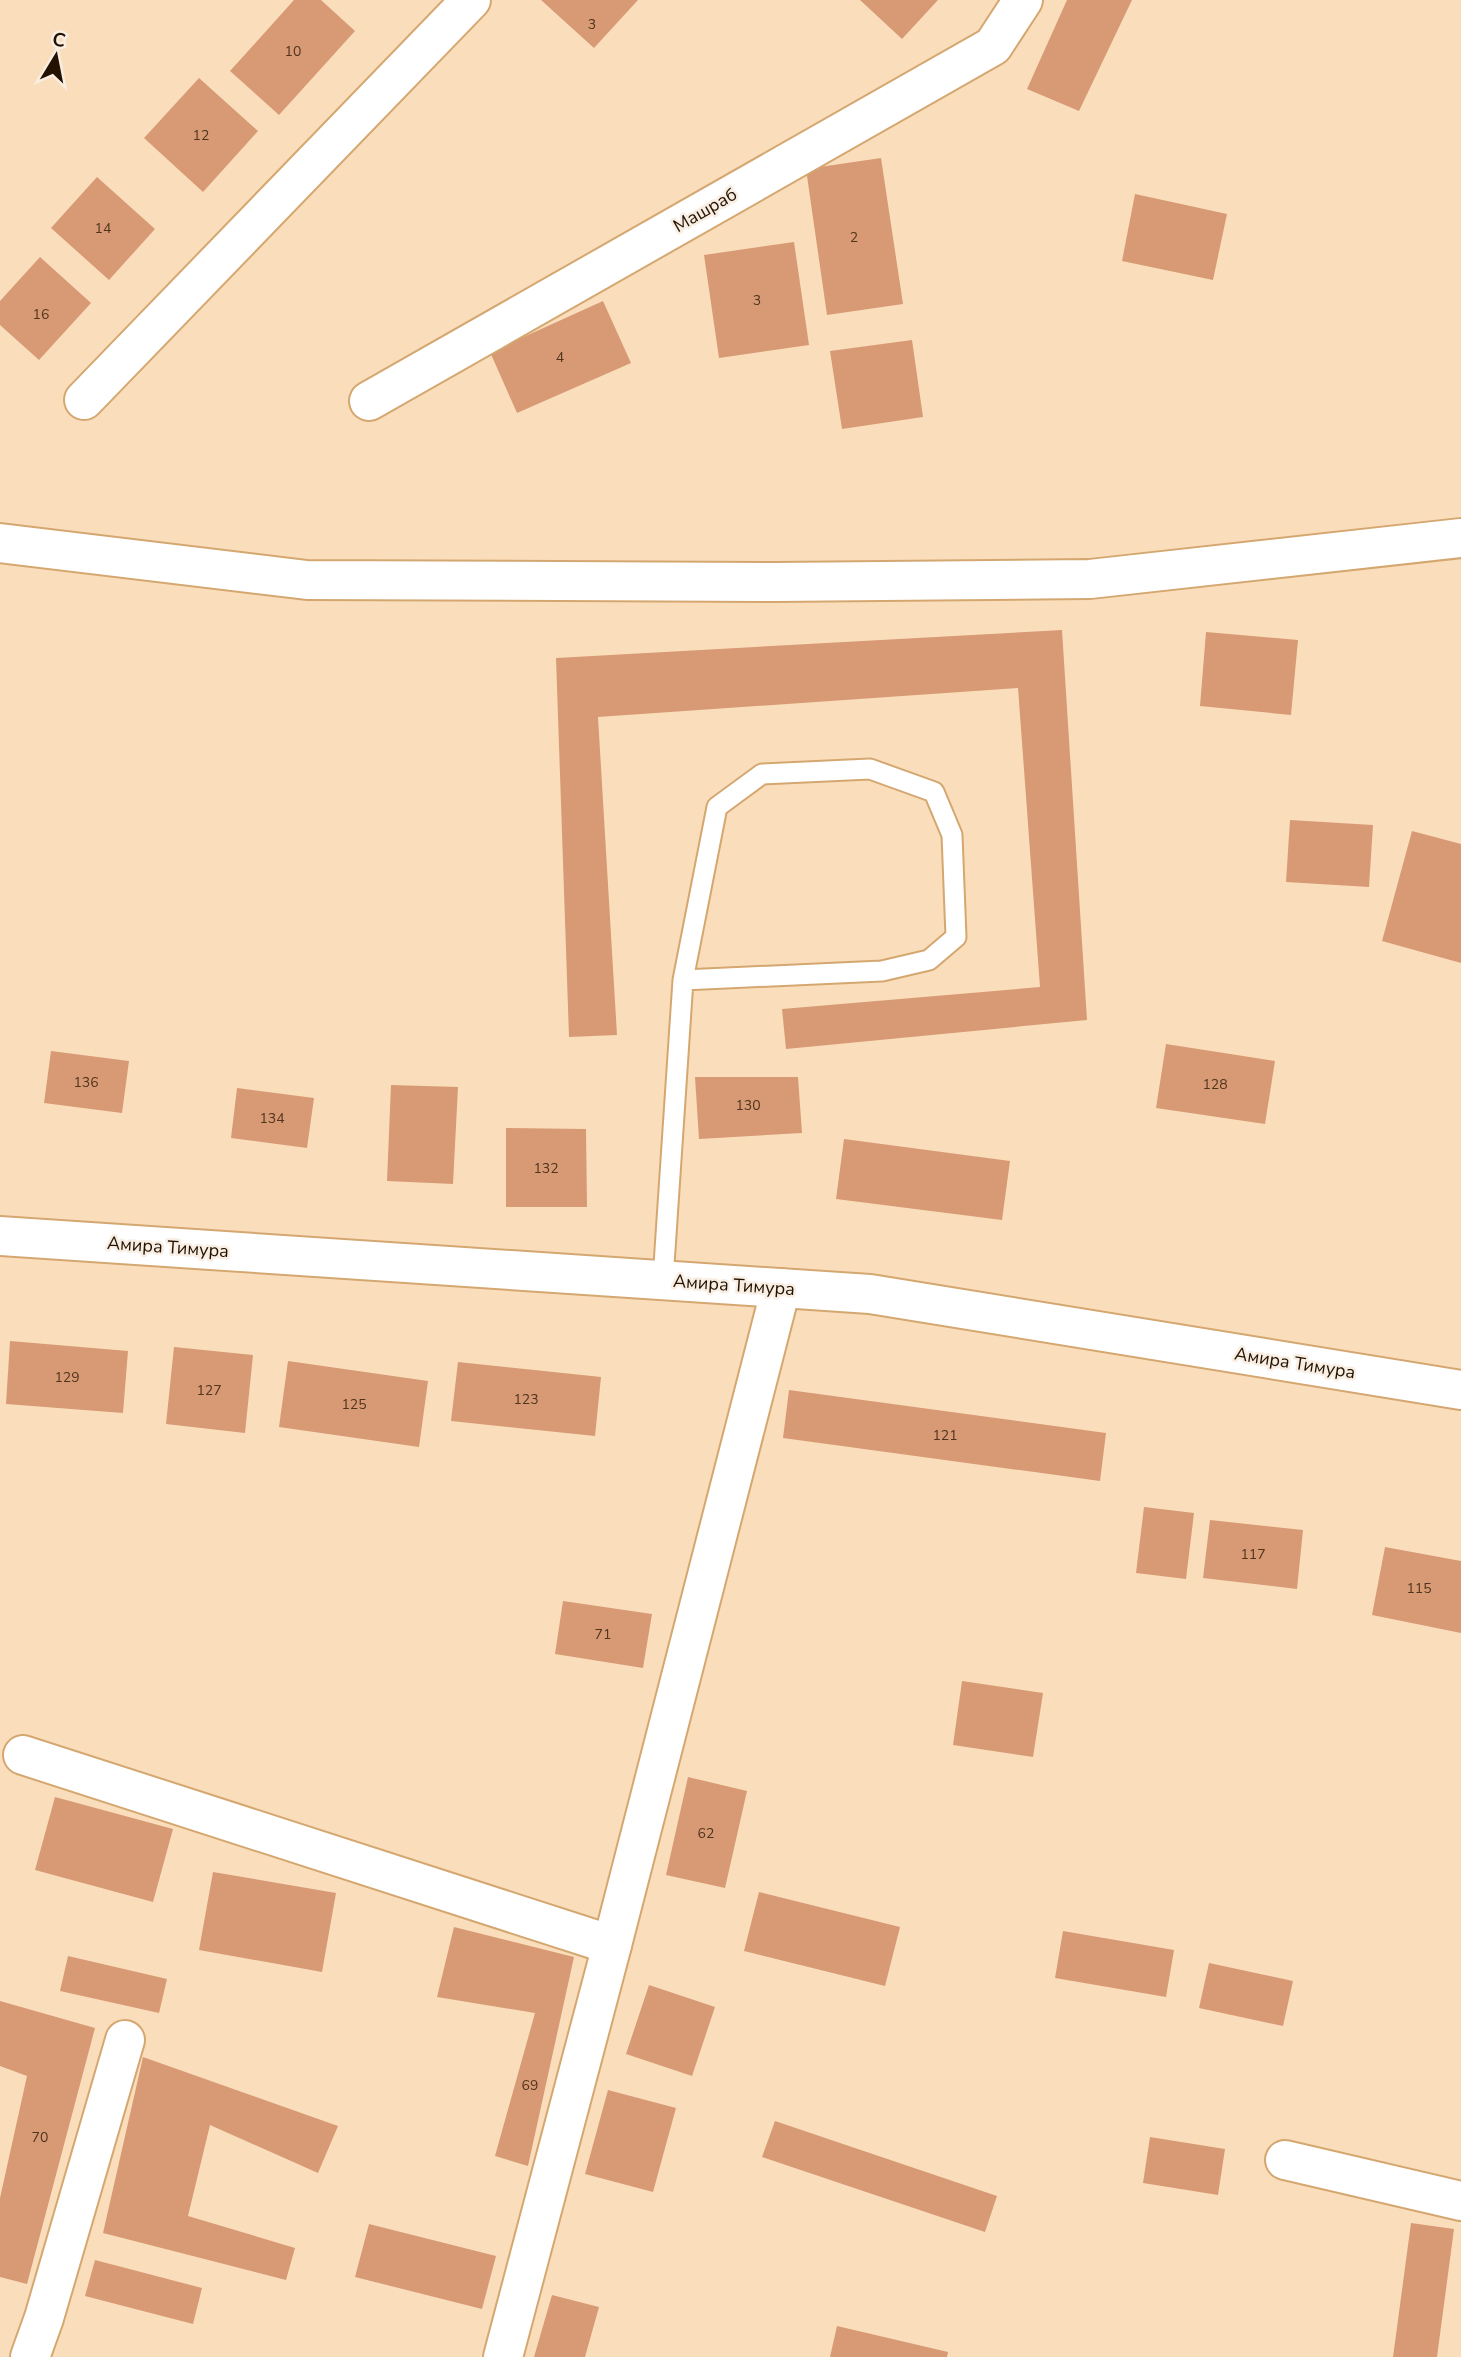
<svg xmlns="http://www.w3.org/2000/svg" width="1461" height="2357" viewBox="0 0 1461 2357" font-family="'Nunito Sans',sans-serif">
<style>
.building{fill:#d89a75}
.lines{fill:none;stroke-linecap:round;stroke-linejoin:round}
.lane-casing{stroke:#d5a770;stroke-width:23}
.street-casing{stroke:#d5a770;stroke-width:42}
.secondary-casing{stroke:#d5a770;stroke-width:42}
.lane{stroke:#fff;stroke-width:19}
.street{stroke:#fff;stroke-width:38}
.secondary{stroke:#fff;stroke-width:38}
.labels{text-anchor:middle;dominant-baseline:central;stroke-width:5;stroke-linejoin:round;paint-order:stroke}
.number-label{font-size:14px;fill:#50341d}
.street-label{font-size:18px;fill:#231200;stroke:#f8eee3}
</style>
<rect width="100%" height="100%" fill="#fadebc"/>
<g class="building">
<path d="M294 0H321L355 31 279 115 230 71Z"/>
<path d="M541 0H638L594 48Z"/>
<path d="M860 0H938L902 39Z"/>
<path d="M1067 0H1132L1079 111 1027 89Z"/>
<path d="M199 78 258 131 203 192 144 138Z"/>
<path d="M881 158 903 304 827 315 806 169Z"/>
<path d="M97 177 155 229 109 280 51 228Z"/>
<path d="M1135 194 1227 214 1213 280 1122 261Z"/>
<path d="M794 242 809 345 719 358 704 255Z"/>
<path d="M40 257 91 303 39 360 0 325V301Z"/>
<path d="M603 301 631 363 517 413 490 352Z"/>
<path d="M912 340 923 417 842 429 830 351Z"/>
<path d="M1062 630 1087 1020 786 1049 782 1009 1040 987 1018 688 598 717 617 1035 569 1037 556 658Z"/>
<path d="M1206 632 1298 640 1291 715 1200 706Z"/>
<path d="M1290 820 1373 825 1369 887 1286 882Z"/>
<path d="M1412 831 1461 844V963L1382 941Z"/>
<path d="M1166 1044 1275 1061 1265 1124 1156 1108Z"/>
<path d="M51 1051 129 1061 122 1113 44 1103Z"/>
<path d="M695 1077H798L802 1133 699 1139Z"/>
<path d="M391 1085 458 1087 453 1184 387 1181Z"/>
<path d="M237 1088 314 1098 307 1148 231 1138Z"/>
<path d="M506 1128 586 1129 587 1207H506Z"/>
<path d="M844 1139 1010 1161 1002 1220 836 1199Z"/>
<path d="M10 1341 128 1351 123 1413 6 1404Z"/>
<path d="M174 1347 253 1355 245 1433 166 1424Z"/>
<path d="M288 1361 428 1381 419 1447 279 1427Z"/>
<path d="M458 1362 601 1377 595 1436 451 1421Z"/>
<path d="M789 1390 1106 1433 1100 1481 783 1438Z"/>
<path d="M1144 1507 1194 1513 1186 1579 1136 1573Z"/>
<path d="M1210 1520 1303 1530 1297 1589 1203 1578Z"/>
<path d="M1385 1547 1461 1561V1633L1372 1615Z"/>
<path d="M563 1601 652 1614 643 1668 555 1654Z"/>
<path d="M962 1681 1043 1693 1033 1757 953 1745Z"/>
<path d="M688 1777 747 1791 725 1888 666 1875Z"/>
<path d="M55 1797 173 1829 153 1902 35 1870Z"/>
<path d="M213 1872 336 1893 322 1972 199 1950Z"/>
<path d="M759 1892 900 1927 885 1986 744 1951Z"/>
<path d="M454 1927 574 1957 528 2166 495 2156 535 2013 437 1997Z"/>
<path d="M1063 1931 1174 1950 1166 1997 1055 1978Z"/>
<path d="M68 1956 167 1979 159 2013 60 1991Z"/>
<path d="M1209 1963 1293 1981 1283 2026 1199 2008Z"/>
<path d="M649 1985 715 2007 692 2076 626 2054Z"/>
<path d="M0 2001 95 2028 27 2284 0 2277V2198L27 2076 0 2066Z"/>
<path d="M143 2057 338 2126 318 2173 210 2125 188 2216 295 2248 286 2280 103 2233Z"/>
<path d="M608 2090 676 2108 653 2192 585 2174Z"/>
<path d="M775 2121 997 2196 985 2232 762 2157Z"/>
<path d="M1150 2137 1225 2149 1218 2195 1143 2183Z"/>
<path d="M1411 2223 1454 2229 1437 2357H1393Z"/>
<path d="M369 2224 496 2256 482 2309 355 2277Z"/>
<path d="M95 2260 202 2288 193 2324 85 2296Z"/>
<path d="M552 2295 599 2307 585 2357H534Z"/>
<path d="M837 2326 948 2352 947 2357H830Z"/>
</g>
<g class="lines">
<defs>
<path id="lane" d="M663 1280 683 980 717 807 762 774 870 769 934 792 952 835 956 937 929 960 882 971 683 980"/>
<g id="street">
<path d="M84 400 471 0"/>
<path d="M369 401 993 46 1023 0"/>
<path d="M0 543 307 580 775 582 1090 579 1461 538"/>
<path d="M23 1755 612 1945"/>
<path d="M1285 2160 1461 2201"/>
<path d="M30 2357 44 2318 125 2040"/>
<path d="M503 2357 612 1945 781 1288"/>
</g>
<path id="secondary" d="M0 1236 870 1294 1461 1390"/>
</defs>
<use href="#lane" class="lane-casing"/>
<use href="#street" class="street-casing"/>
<use href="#secondary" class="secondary-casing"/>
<use href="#lane" class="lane"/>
<use href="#street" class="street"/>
<use href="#secondary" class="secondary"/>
</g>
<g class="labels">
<g class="number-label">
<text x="592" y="24">3</text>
<text x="293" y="51">10</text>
<text x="201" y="135">12</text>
<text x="103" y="228">14</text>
<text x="854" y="237">2</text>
<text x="757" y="300">3</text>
<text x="41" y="314">16</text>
<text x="560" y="357">4</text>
<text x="86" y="1082">136</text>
<text x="1215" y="1084">128</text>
<text x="748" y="1105">130</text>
<text x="272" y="1118">134</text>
<text x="546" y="1168">132</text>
<text x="67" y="1377">129</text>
<text x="209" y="1390">127</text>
<text x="526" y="1399">123</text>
<text x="354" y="1404">125</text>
<text x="945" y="1435">121</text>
<text x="1253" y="1554">117</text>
<text x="1419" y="1588">115</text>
<text x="603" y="1634">71</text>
<text x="706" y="1833">62</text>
<text x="530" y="2085">69</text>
<text x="40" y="2137">70</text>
</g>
<g class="street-label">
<text transform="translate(705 210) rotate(-30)">Машраб</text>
<text transform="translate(168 1247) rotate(4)">Амира Тимура</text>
<text transform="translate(734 1285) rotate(4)">Амира Тимура</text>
<text transform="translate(1295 1363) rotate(9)">Амира Тимура</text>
</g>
</g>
<g transform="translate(56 56) rotate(10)" stroke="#f8eee3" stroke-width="5" paint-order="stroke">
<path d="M0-5L12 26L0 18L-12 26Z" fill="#231200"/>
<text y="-10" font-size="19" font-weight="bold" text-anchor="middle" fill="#231200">С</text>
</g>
</svg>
